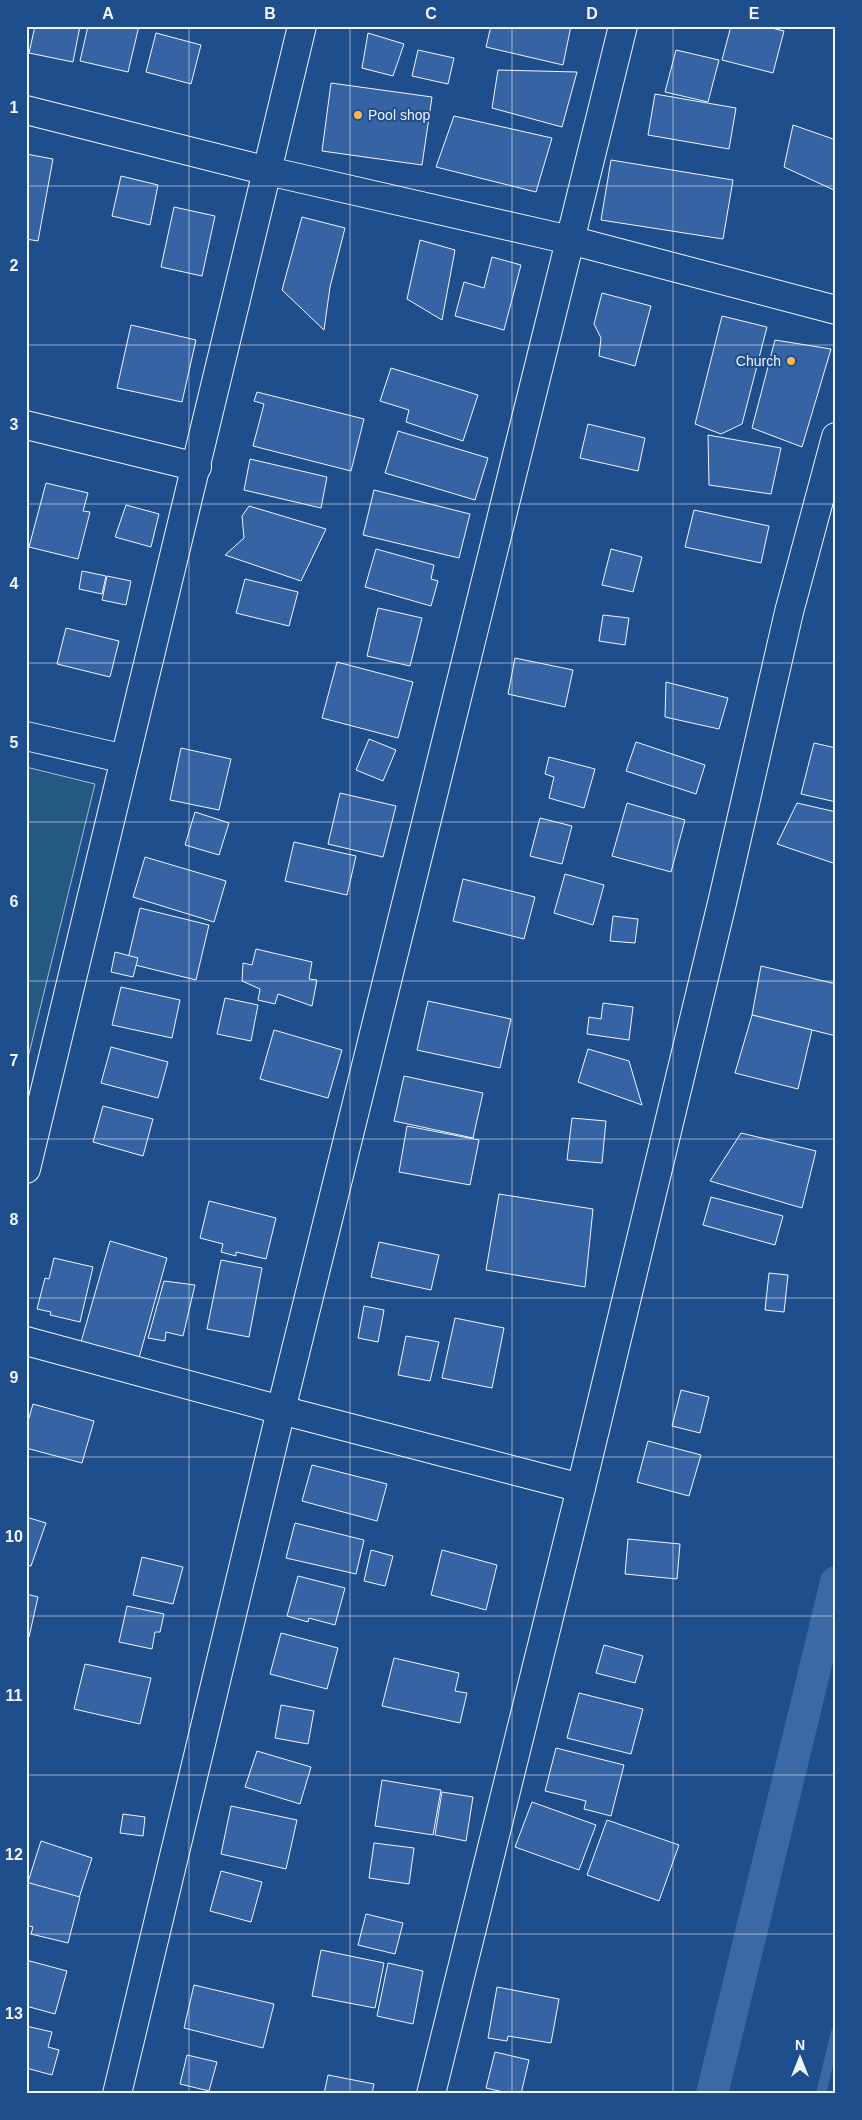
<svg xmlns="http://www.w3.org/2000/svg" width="862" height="2120" viewBox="0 0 862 2120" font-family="Helvetica,sans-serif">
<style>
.green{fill:#245a82;stroke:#a8bbd7}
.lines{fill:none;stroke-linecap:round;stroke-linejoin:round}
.stream{stroke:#3b69a3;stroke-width:10}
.canal{stroke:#3b69a3;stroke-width:32}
.building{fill:#3563a3;stroke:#f2f6ff}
.street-casing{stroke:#f2f6ff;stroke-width:30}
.street{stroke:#1f4e8c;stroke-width:28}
.grid{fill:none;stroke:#f2f6ff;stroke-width:1;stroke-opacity:0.55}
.poi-dot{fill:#ffb74d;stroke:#1f4e8c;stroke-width:2}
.labels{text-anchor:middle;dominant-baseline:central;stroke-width:4;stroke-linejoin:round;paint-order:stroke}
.poi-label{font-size:14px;fill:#f2f6ff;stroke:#1f4e8c;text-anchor:start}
.neatline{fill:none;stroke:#f2f6ff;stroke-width:2}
.grid-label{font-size:16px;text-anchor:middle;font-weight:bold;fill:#f2f6ff}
</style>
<rect width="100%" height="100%" fill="#1f4e8c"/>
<path class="green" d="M26 767 95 784 26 1066Z"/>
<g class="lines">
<path class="stream" d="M821 2094 836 2032"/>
<path class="canal" d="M712 2094 836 1582"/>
</g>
<g class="building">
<path d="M35 26H80L73 62 29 53Z"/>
<path d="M88 26H139L128 72 80 61Z"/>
<path d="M491 26H571L563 65 486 47Z"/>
<path d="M731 26H763L784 31 773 73 722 60Z"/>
<path d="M156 33 201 45 191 84 146 72Z"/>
<path d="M368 33 404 44 393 76 362 68Z"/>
<path d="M418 50 454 58 448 84 412 76Z"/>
<path d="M676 50 719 60 708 102 665 92Z"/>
<path d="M498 70 577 72 562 127 492 108Z"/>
<path d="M331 83 432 97 422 165 322 151Z"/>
<path d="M655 94 736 108 729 149 648 135Z"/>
<path d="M454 116 552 138 536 192 436 167Z"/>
<path d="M793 125 836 140V191L784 167Z"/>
<path d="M26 154 53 159 38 241 26 239Z"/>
<path d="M611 160 733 180 723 239 601 220Z"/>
<path d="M121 176 158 185 150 225 112 216Z"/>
<path d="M174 207 215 216 202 276 161 267Z"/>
<path d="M302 217 345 228 330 287 324 330 282 290Z"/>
<path d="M420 240 455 250 442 320 407 299Z"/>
<path d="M492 257 521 265 504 330 455 316 464 282 484 288Z"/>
<path d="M602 293 651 306 635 366 599 356 601 338 594 324Z"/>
<path d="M722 316 767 327 742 424 721 434 695 424Z"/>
<path d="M131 325 196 340 182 402 117 388Z"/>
<path d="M775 340 831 349 802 447 752 428Z"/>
<path d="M391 368 478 395 463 441 406 422 409 410 380 401Z"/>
<path d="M257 392 364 419 351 471 253 446 264 404 254 401Z"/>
<path d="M588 424 645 438 638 471 580 458Z"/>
<path d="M398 431 488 458 475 500 385 473Z"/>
<path d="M708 435 781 448 771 494 709 485Z"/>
<path d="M250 459 327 477 321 508 244 490Z"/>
<path d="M46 483 88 493 83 511 90 512 78 559 29 547Z"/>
<path d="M374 490 470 514 459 558 363 535Z"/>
<path d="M126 505 159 514 151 547 115 537Z"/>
<path d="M249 506 326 529 301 581 225 555 244 538 242 516Z"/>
<path d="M694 510 769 526 761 563 685 547Z"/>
<path d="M376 549 434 565 431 579 438 581 431 606 365 587Z"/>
<path d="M611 549 642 557 633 592 602 585Z"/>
<path d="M82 571 106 576 102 594 79 589Z"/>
<path d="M107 576 131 581 126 605 102 600Z"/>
<path d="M245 579 298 592 289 626 236 613Z"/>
<path d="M378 608 422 618 410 666 367 656Z"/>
<path d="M603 615 629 618 625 645 599 641Z"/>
<path d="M66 628 119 641 110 677 57 664Z"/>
<path d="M515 658 573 670 565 707 508 694Z"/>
<path d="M337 662 413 682 398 738 322 718Z"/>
<path d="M666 682 728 698 719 729 665 717Z"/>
<path d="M369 739 396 750 383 781 356 770Z"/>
<path d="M636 742 705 765 696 794 626 771Z"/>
<path d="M814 743 836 748V802L801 794Z"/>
<path d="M181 748 231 759 219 810 170 800Z"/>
<path d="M549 757 595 769 584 808 549 798 554 777 545 774Z"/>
<path d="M340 793 396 806 383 857 328 844Z"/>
<path d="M627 803 685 820 671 872 612 856Z"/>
<path d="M797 803 836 812V864L777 844Z"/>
<path d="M195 812 229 823 219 855 185 845Z"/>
<path d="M540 818 572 826 562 864 530 856Z"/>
<path d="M294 842 356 856 347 895 285 881Z"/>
<path d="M145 857 226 881 214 922 133 897Z"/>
<path d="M565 874 604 885 593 925 554 913Z"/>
<path d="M463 879 535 897 524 939 453 921Z"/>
<path d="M140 908 209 925 196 980 127 963Z"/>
<path d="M613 916 638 919 635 943 610 941Z"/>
<path d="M256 949 312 962 309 979 317 980 312 1006 278 994 275 1004 258 1000 260 989 242 981 243 963 252 965Z"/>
<path d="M115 952 138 958 133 977 111 972Z"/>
<path d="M761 966 836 984V1036L752 1015Z"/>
<path d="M121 987 180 1000 172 1038 112 1025Z"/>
<path d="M225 998 258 1005 251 1041 217 1034Z"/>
<path d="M428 1001 511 1019 500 1068 417 1050Z"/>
<path d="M603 1003 633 1007 629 1040 587 1034 589 1017 601 1019Z"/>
<path d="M752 1015 812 1030 798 1089 735 1073Z"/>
<path d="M274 1030 342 1050 328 1098 260 1079Z"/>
<path d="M111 1047 168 1062 158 1098 101 1083Z"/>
<path d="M588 1049 629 1061 642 1105 578 1082Z"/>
<path d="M404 1076 483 1093 473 1138 394 1121Z"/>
<path d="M103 1106 153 1119 143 1156 93 1142Z"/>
<path d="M572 1118 606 1121 602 1163 567 1160Z"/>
<path d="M407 1126 479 1140 470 1185 399 1172Z"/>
<path d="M741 1133 816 1151 802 1208 710 1181Z"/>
<path d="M499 1194 593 1209 585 1287 486 1270Z"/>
<path d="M711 1197 783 1216 775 1245 703 1225Z"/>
<path d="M209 1201 276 1218 266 1259 236 1252V1256L221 1252 223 1244 200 1238Z"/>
<path d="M110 1241 167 1258 137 1365 79 1349Z"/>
<path d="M379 1242 439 1255 431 1290 371 1277Z"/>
<path d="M54 1258 93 1267 80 1322 50 1315 51 1312 37 1309 45 1278 49 1279Z"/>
<path d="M221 1260 262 1268 249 1337 207 1329Z"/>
<path d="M769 1273 788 1275 784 1312 765 1310Z"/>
<path d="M164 1281 195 1285 183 1336 166 1332 165 1341 148 1338Z"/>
<path d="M364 1306 384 1310 378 1342 358 1338Z"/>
<path d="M455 1318 504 1328 492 1388 442 1378Z"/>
<path d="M406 1336 439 1342 430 1381 398 1375Z"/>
<path d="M681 1390 709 1397 700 1433 672 1426Z"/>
<path d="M33 1404 94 1421 82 1463 26 1448V1428Z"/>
<path d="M648 1441 701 1455 689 1496 637 1482Z"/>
<path d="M312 1465 387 1484 377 1521 302 1501Z"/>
<path d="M26 1517 46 1523 31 1566 26 1565Z"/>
<path d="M295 1523 364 1540 356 1574 286 1558Z"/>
<path d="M628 1539 680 1544 677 1579 625 1574Z"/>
<path d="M371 1550 393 1556 385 1586 364 1581Z"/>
<path d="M442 1550 497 1565 486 1610 431 1595Z"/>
<path d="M142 1557 183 1567 173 1604 133 1595Z"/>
<path d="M298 1576 345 1588 335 1625 309 1618 308 1622 287 1616Z"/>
<path d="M26 1594 38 1597 29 1637 26 1636Z"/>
<path d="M127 1606 164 1614 160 1632H155L152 1649 119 1642Z"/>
<path d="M281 1633 338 1648 327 1689 270 1674Z"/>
<path d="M604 1645 643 1656 635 1683 596 1673Z"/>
<path d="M394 1658 459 1673 455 1691 467 1693 460 1723 382 1706Z"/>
<path d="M85 1664 151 1678 140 1724 74 1709Z"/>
<path d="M579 1693 643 1709 631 1754 567 1738Z"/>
<path d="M281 1705 314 1711 308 1744 275 1738Z"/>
<path d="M556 1748 624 1765 611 1816 584 1809 586 1801 545 1791Z"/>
<path d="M257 1751 311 1767 300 1804 245 1787Z"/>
<path d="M382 1780 441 1790 433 1835 375 1826Z"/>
<path d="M442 1792 473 1797 466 1841 435 1835Z"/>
<path d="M532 1802 596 1825 579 1870 515 1847Z"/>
<path d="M231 1806 297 1820 286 1869 221 1854Z"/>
<path d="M123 1814 145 1817 143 1836 120 1833Z"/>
<path d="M607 1820 679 1845 659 1901 587 1875Z"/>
<path d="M41 1841 92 1858 78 1901 27 1885Z"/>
<path d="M374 1843 414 1848 409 1884 369 1878Z"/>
<path d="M221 1871 262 1882 251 1922 210 1911Z"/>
<path d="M26 1882 80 1897 68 1943 31 1934 33 1927 26 1925Z"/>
<path d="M366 1914 403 1923 395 1954 358 1945Z"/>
<path d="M321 1950 384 1963 375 2008 312 1996Z"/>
<path d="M26 1960 67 1971 55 2014 26 2006Z"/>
<path d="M388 1963 423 1971 413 2024 377 2016Z"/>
<path d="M194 1985 274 2004 263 2048 184 2028Z"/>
<path d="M497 1987 559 1999 551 2043 508 2036 507 2041 488 2038Z"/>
<path d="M26 2026 52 2032 48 2047 59 2050 52 2075 26 2068Z"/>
<path d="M495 2052 529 2060 521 2094H512L486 2088Z"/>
<path d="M187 2055 217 2062 209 2091 180 2084Z"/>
<path d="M328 2075 374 2084 372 2094H324Z"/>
</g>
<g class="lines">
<defs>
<g id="street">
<path d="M26 110 268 171 570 240 836 310"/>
<path d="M26 425 197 467"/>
<path d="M26 736 125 759"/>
<path d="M26 1169 302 26"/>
<path d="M26 1341 281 1410 581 1488"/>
<path d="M117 2094 281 1410 623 26"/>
<path d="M431 2094 581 1488 722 903 789 612 836 437"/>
</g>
</defs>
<use href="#street" class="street-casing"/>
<use href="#street" class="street"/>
</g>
<path class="grid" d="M189 26V2094M350 26V2094M512 26V2094M673 26V2094M26 186H836M26 345H836M26 504H836M26 663H836M26 822H836M26 981H836M26 1139H836M26 1298H836M26 1457H836M26 1616H836M26 1775H836M26 1934H836"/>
<g class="poi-dot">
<circle cx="358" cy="115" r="5"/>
<circle cx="791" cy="361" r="5"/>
</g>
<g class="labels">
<g class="poi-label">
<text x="368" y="115">Pool shop</text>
<text x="781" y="361" text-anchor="end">Church</text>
</g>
</g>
<rect width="862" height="2120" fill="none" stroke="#1f4e8c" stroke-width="55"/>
<g transform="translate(800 2058)" stroke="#1f4e8c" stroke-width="4" paint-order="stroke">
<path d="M0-4L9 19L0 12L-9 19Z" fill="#f2f6ff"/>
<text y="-8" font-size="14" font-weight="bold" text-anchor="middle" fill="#f2f6ff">N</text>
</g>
<rect x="28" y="28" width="806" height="2064" class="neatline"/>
<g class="grid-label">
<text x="108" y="19">A</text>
<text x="270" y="19">B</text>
<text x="431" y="19">C</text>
<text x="592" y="19">D</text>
<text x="754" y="19">E</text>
<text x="14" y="113">1</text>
<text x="14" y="271">2</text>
<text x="14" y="430">3</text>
<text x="14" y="589">4</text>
<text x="14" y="748">5</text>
<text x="14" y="907">6</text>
<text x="14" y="1066">7</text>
<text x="14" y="1225">8</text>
<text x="14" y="1383">9</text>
<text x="14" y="1542">10</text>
<text x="14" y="1701">11</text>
<text x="14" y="1860">12</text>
<text x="14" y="2019">13</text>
</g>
</svg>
